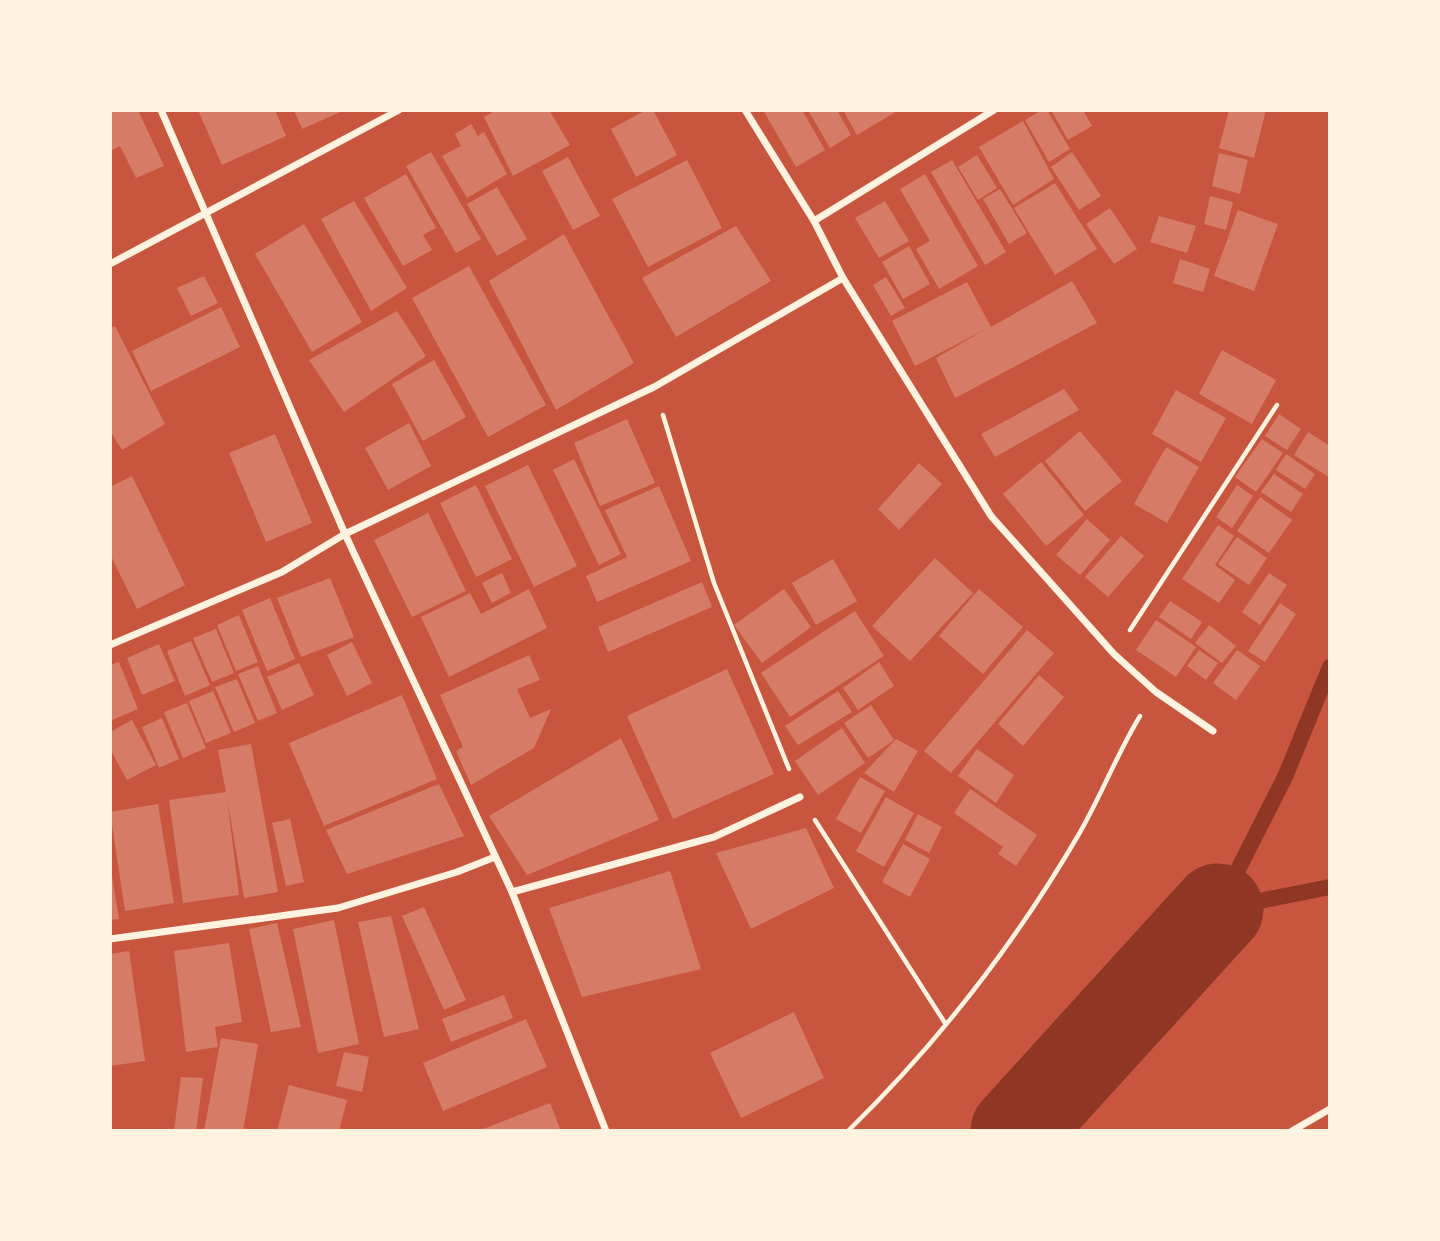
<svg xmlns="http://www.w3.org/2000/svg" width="1440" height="1241" viewBox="0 0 1440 1241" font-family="'Sofia Sans Condensed',sans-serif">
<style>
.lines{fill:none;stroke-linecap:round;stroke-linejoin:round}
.stream{stroke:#8f3625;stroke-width:16}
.river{stroke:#8f3625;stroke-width:91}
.building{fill:#d67c66}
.path{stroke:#fff3e0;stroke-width:4.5}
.minor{stroke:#fff3e0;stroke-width:7}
</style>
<rect width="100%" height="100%" fill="#c8553d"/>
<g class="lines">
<g class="stream">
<path d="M1218 909 1285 777 1330 667"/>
<path d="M1218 909 1330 887"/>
</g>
<path class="river" d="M1016 1131 1218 909"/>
</g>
<g class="building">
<path d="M110 110H138L164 166 136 178 120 146 110 151Z"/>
<path d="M198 110H275L286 136 222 165Z"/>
<path d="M294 110H345L302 129Z"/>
<path d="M496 110H549L570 145 513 176 484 117Z"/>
<path d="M646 110H653L677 155 636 177 611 129Z"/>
<path d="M763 110H802L825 150 796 167Z"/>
<path d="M808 110H837L851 135 830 148Z"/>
<path d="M843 110H899L857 135Z"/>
<path d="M1042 110H1047L1070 149 1049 162 1025 120Z"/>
<path d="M1051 110H1083L1092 126 1068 140Z"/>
<path d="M1229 110H1266L1254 158 1219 148Z"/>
<path d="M1023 121 1054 179 1013 205 979 147Z"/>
<path d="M471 124 478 136 484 132 507 174 467 198 442 156 461 146 455 134Z"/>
<path d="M431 152 481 239 456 253 406 166Z"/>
<path d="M1072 152 1101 196 1079 210 1051 167Z"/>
<path d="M1219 153 1248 160 1240 194 1212 186Z"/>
<path d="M977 155 997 188 978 200 958 167Z"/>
<path d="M568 157 600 216 573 230 542 171Z"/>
<path d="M687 160 722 228 648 267 612 199Z"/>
<path d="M952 160 1006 252 985 265 931 172Z"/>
<path d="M406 174 436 228 423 235 432 250 403 266 364 198Z"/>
<path d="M925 174 978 266 939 289 916 249 930 241 900 189Z"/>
<path d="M1055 183 1097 249 1055 275 1014 208Z"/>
<path d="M497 187 527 239 497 256 467 204Z"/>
<path d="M1000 189 1027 233 1009 244 983 199Z"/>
<path d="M1210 196 1233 202 1226 230 1204 224Z"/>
<path d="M354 201 407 288 371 311 321 219Z"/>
<path d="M885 201 909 241 879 258 855 218Z"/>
<path d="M1110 208 1137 249 1114 264 1086 224Z"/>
<path d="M1238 210 1278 224 1254 291 1214 276Z"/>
<path d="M1159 216 1196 226 1187 253 1150 242Z"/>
<path d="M304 224 362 322 312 352 255 254Z"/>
<path d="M736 226 771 281 676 337 642 278Z"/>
<path d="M564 234 634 363 556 410 489 281Z"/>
<path d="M909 246 930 284 903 299 882 262Z"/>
<path d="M1180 259 1210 269 1203 292 1173 283Z"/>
<path d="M469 266 546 405 488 437 412 298Z"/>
<path d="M204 276 218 303 191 316 177 288Z"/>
<path d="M886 277 905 308 891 316 873 285Z"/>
<path d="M1072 281 1097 323 955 398 936 358 986 329 915 366 892 321 967 282 991 327Z"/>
<path d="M221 307 240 347 151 391 132 351Z"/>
<path d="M397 311 426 356 344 412 309 360Z"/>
<path d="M115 326 165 424 122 450 110 431V328Z"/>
<path d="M1222 350 1276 380 1252 424 1199 394Z"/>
<path d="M434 360 466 417 423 441 392 384Z"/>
<path d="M1064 389 1079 410 995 457 981 434Z"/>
<path d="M1176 390 1226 418 1201 462 1152 434Z"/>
<path d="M1279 414 1301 429 1287 450 1265 436Z"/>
<path d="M627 419 655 483 600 506 574 443Z"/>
<path d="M409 423 431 466 388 490 365 448Z"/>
<path d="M1080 431 1122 481 1085 511 1045 461Z"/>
<path d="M1308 432 1330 446V478L1294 455Z"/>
<path d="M275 434 312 523 266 542 229 453Z"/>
<path d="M1262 439 1283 453 1256 492 1235 477Z"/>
<path d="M1166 447 1199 467 1167 523 1134 504Z"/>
<path d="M1286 454 1315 474 1305 489 1276 470Z"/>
<path d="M574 459 621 554 599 565 553 470Z"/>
<path d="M1041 462 1084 515 1046 546 1003 494Z"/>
<path d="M919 463 942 484 899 530 878 509Z"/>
<path d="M528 465 577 566 534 587 485 486Z"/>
<path d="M1274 474 1303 494 1291 512 1261 492Z"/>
<path d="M132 476 185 585 137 609 110 554V487Z"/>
<path d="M476 485 512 559 476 577 440 503Z"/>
<path d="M1237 485 1253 496 1232 528 1216 517Z"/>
<path d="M659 486 691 561 597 602 586 576 627 557 605 510Z"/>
<path d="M1260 497 1292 520 1269 553 1237 531Z"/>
<path d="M428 513 466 591 412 617 374 540Z"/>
<path d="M1087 519 1110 540 1080 575 1056 555Z"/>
<path d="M1218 525 1234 536 1215 565 1235 580 1219 603 1182 579Z"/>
<path d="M1121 536 1144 556 1108 597 1085 577Z"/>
<path d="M1237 537 1267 558 1249 585 1218 564Z"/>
<path d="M935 558 973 593 910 661 872 626Z"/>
<path d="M833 559 857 601 816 625 792 583Z"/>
<path d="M502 573 511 593 492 603 482 583Z"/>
<path d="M1269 573 1287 585 1260 625 1242 612Z"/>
<path d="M330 578 354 637 301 657 277 598Z"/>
<path d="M702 582 712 607 608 652 598 627Z"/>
<path d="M529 589 547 628 449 677 421 617 470 593 481 614Z"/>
<path d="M784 589 811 627 762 663 734 625Z"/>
<path d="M979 589 1023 627 983 674 939 636Z"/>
<path d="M270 598 295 659 267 671 242 610Z"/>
<path d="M1170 601 1202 622 1191 639 1159 617Z"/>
<path d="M1280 603 1296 614 1265 662 1248 651Z"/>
<path d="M855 611 884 656 790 717 761 673Z"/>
<path d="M239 615 258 662 236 671 217 625Z"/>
<path d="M1156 620 1196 647 1176 677 1136 650Z"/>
<path d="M1209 625 1236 646 1222 663 1195 643Z"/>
<path d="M216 629 234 673 212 682 193 638Z"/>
<path d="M1027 630 1054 653 951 773 924 751Z"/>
<path d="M191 641 210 685 185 696 167 651Z"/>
<path d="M352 642 372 683 347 696 327 655Z"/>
<path d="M159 644 175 681 142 695 127 658Z"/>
<path d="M1199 650 1218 663 1206 680 1187 666Z"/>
<path d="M1237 650 1260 666 1236 700 1213 683Z"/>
<path d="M529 655 540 680 517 689 530 718 551 709 534 748 471 785 456 751 463 747 440 695Z"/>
<path d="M119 662 138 709 110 721V665Z"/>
<path d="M879 662 894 686 858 710 843 688Z"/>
<path d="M299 663 314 695 282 710 267 677Z"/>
<path d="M258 666 277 713 258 721 238 674Z"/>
<path d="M727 669 774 774 673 819 627 716Z"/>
<path d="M1039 675 1064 697 1023 746 998 724Z"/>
<path d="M237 679 255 723 234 732 215 687Z"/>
<path d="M213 691 231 733 206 743 189 701Z"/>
<path d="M838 691 852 712 798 745 785 726Z"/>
<path d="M402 695 437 779 324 826 289 743Z"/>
<path d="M187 703 206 748 183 758 164 712Z"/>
<path d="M871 705 894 740 868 758 844 723Z"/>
<path d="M162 718 179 759 159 768 142 727Z"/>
<path d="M132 720 156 765 127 780 110 749V732Z"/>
<path d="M842 728 865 763 818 795 795 761Z"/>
<path d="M621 738 659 820 527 875 489 816Z"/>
<path d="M896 739 918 751 894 792 864 773Z"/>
<path d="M251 744 278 892 244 898 227 798 239 895 183 903 169 800 226 792 218 750Z"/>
<path d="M977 749 1014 775 996 803 958 776Z"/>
<path d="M860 777 885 791 861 833 836 819Z"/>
<path d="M439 784 464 836 347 874 326 830Z"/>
<path d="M970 789 1037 835 1016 866 998 854 1003 847 954 813Z"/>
<path d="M886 797 914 813 884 867 856 851Z"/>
<path d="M158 804 174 903 125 911 110 812Z"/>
<path d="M918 814 942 827 929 853 905 840Z"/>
<path d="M290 819 304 882 286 886 272 823Z"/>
<path d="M806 828 834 888 751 929 716 853Z"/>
<path d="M903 844 930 859 910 897 882 882Z"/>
<path d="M110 864 119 919 110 920Z"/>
<path d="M670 871 701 969 582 997 549 908Z"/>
<path d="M424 907 466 1000 444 1010 402 916Z"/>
<path d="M391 916 419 1029 384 1037 358 922Z"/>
<path d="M334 920 359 1044 318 1053 293 929Z"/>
<path d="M277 923 301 1027 271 1032 249 929Z"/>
<path d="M229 943 242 1022 215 1027 218 1047 186 1052 174 951Z"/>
<path d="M129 951 145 1061 110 1066V954Z"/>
<path d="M504 995 513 1018 451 1042 442 1019Z"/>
<path d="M794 1012 824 1078 741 1118 710 1053Z"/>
<path d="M526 1019 547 1067 443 1111 423 1063Z"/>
<path d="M221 1038 258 1044 243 1131H204Z"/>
<path d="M344 1052 369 1057 362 1092 336 1086Z"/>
<path d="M181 1077 203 1078 196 1131H174Z"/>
<path d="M289 1085 347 1100 339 1131H277Z"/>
<path d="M550 1103 561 1131H478Z"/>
</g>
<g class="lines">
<g class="path">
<path d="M663 415 714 583 789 769"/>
<path d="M1130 630 1277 405"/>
<path d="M815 820 945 1023"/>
<path d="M848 1131C937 1044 1016 942 1079 834 1101 796 1117 754 1140 716"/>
</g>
<g class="minor">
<path d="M161 110 345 534 512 892 606 1131"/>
<path d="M745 110 814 221 843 278 991 516 1114 654 1156 692 1213 731"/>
<path d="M814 221 994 110"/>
<path d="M110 264 399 110"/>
<path d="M110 645 282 572 345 534 654 387 843 278"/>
<path d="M512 892 714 837 800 797"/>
<path d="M110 939 338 908 457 872 495 857"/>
<path d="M1292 1131 1330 1109"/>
</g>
</g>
<rect width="1440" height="1241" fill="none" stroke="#fff3e0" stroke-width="224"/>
</svg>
